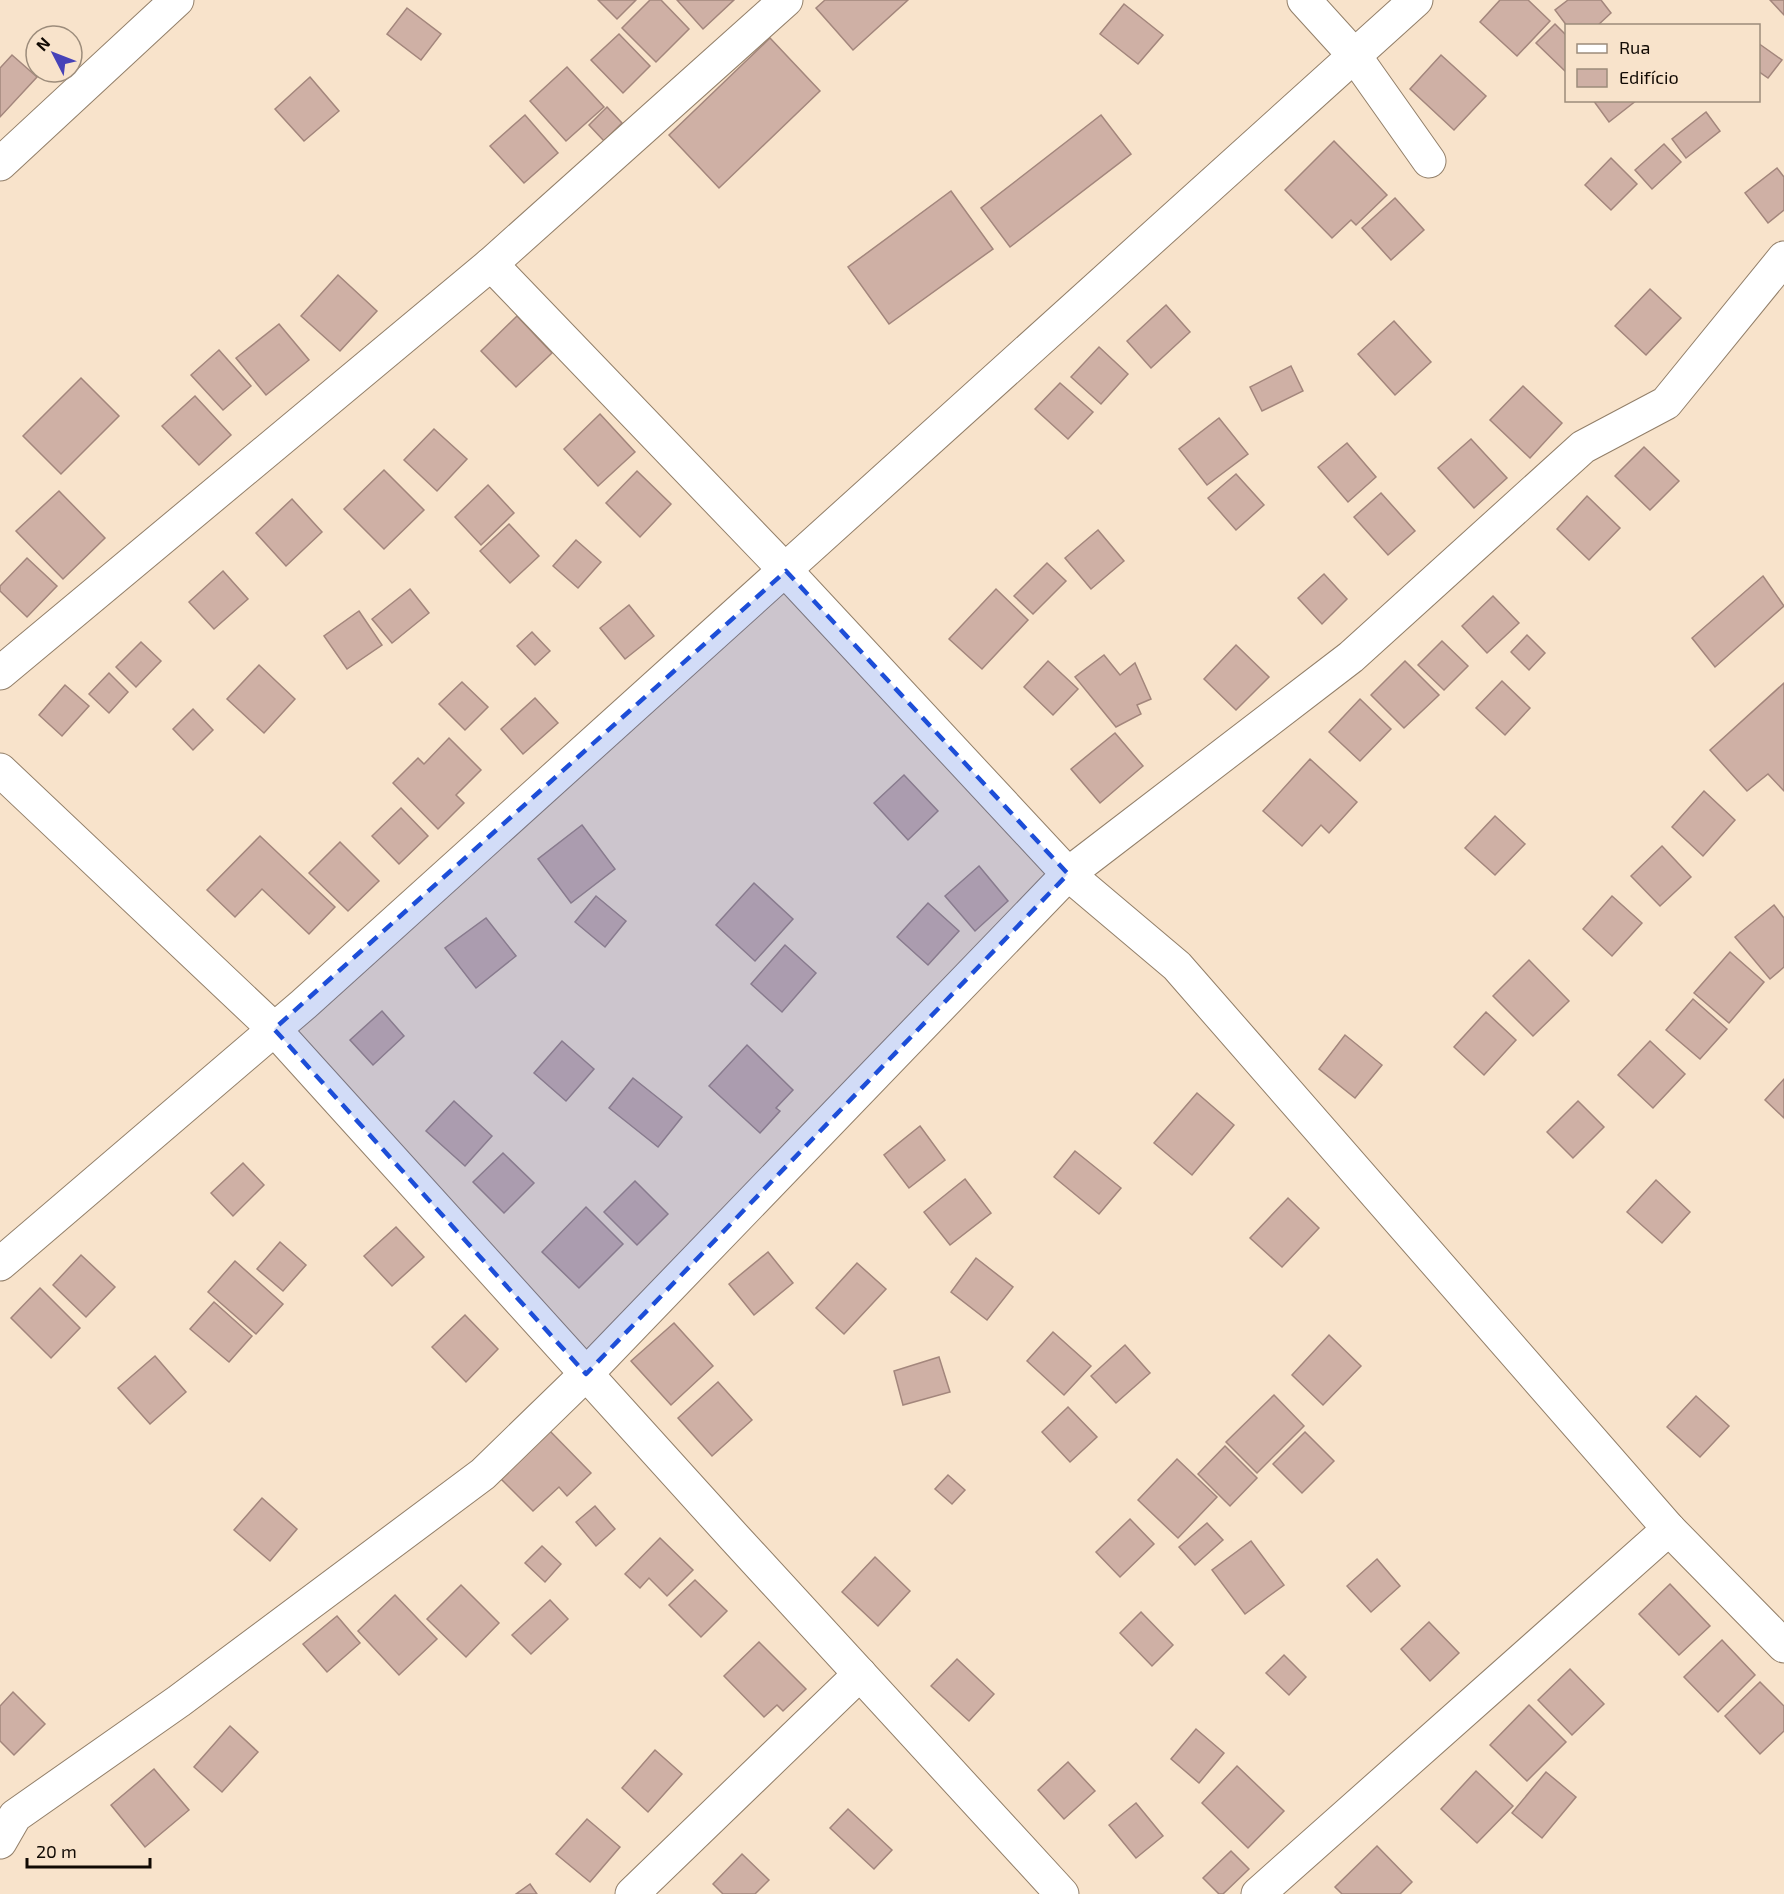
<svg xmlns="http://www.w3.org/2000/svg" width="1784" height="1894" viewBox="0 0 1784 1894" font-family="'Exo 2',sans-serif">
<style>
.building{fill:#cfb0a5;stroke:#a3867c;stroke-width:1.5}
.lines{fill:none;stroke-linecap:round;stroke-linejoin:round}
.minor-casing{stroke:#927f69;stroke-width:35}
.minor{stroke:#fff;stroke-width:33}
.marked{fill:#1d4ed8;fill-opacity:0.2;stroke:#1d4ed8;stroke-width:4.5;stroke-dasharray:12 8;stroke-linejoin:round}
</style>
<rect width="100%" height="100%" fill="#f8e3cb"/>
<g class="building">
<path d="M598 0H636L617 19Z"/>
<path d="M650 0H661L689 29 656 62 622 28Z"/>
<path d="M677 0H734L703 29Z"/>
<path d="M825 0H908L853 50 816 8Z"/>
<path d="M1500 0H1528L1550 21 1517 56 1480 22Z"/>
<path d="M1568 0H1601L1611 13 1597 26H1567L1555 10Z"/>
<path d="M1770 0H1784V15Z"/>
<path d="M1124 4 1163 35 1138 64 1100 34Z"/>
<path d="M407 8 441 34 421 60 387 34Z"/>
<path d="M1555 24 1566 35V72L1536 43Z"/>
<path d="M619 34 650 66 623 93 591 60Z"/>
<path d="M770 38 820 91 719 188 669 135Z"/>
<path d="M1758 43 1782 60 1768 78 1758 71Z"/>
<path d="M12 55 37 77 0 117V68Z"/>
<path d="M1441 55 1486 96 1454 130 1410 89Z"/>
<path d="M567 67 604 107 566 141 530 101Z"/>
<path d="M310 77 339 111 304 141 275 109Z"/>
<path d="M1593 100H1637L1609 122Z"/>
<path d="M607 107 622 123 604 141 589 125Z"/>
<path d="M1706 112 1720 131 1686 158 1672 139Z"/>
<path d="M525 115 558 153 524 183 490 146Z"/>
<path d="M1101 115 1131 154 1010 247 981 208Z"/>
<path d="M1334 141 1387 195 1356 225 1351 220 1332 238 1285 190Z"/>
<path d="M1664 144 1681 162 1652 189 1635 170Z"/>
<path d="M1611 158 1637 184 1611 210 1585 185Z"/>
<path d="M1777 168 1784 177V210L1768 223 1745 193Z"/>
<path d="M951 191 993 249 889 324 848 267Z"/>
<path d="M1395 198 1424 230 1391 260 1362 228Z"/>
<path d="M338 275 377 311 340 351 301 316Z"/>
<path d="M1650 289 1681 318 1646 355 1615 326Z"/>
<path d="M1166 305 1190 332 1151 368 1127 341Z"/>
<path d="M517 316 552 353 516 387 481 351Z"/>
<path d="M1394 321 1431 362 1395 395 1358 354Z"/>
<path d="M279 324 309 360 266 395 236 358Z"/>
<path d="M1099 347 1128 374 1101 404 1071 377Z"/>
<path d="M219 350 251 386 223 410 191 375Z"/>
<path d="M1291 366 1303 391 1262 411 1250 387Z"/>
<path d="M81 378 119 416 61 474 23 436Z"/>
<path d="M1060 383 1093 412 1068 439 1035 409Z"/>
<path d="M1523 386 1562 423 1530 458 1490 420Z"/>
<path d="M195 396 231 435 199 465 162 426Z"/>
<path d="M600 414 635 452 598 486 564 449Z"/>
<path d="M1219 418 1248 454 1207 485 1179 449Z"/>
<path d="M434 429 467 459 437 491 404 460Z"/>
<path d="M1471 439 1507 478 1474 508 1438 468Z"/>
<path d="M1347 443 1376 477 1348 502 1318 467Z"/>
<path d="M1644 447 1679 481 1650 510 1615 476Z"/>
<path d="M384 470 424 510 384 549 344 509Z"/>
<path d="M637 471 671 504 640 537 606 503Z"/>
<path d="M1236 474 1264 505 1236 530 1208 498Z"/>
<path d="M488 485 514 513 481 545 455 517Z"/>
<path d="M59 491 105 538 63 579 16 531Z"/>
<path d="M1381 493 1415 531 1388 555 1354 517Z"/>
<path d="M1587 496 1620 528 1589 560 1557 529Z"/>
<path d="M292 499 322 532 286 566 256 533Z"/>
<path d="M509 524 539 556 510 583 480 551Z"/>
<path d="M1098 530 1124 561 1091 589 1065 558Z"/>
<path d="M576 540 601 562 578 588 553 566Z"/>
<path d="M27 558 57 586 27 617 0 591V586Z"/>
<path d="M1047 563 1066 581 1033 614 1014 596Z"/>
<path d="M223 571 248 599 214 629 189 602Z"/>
<path d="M1324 574 1347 599 1322 624 1298 598Z"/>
<path d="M1763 576 1784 606 1715 667 1692 638Z"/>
<path d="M410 589 429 613 392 643 372 619Z"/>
<path d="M996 589 1028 620 982 669 949 639Z"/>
<path d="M1493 596 1519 623 1487 653 1462 626Z"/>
<path d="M629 605 654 636 625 659 600 628Z"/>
<path d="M359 611 382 645 347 669 324 636Z"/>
<path d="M532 632 550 651 535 665 517 646Z"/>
<path d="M1527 635 1545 653 1529 670 1511 652Z"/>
<path d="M1442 641 1468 666 1444 690 1418 665Z"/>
<path d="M141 642 161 661 136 687 116 667Z"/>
<path d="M1236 645 1269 677 1236 710 1204 679Z"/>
<path d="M1104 655 1120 675 1135 663 1151 699 1137 705 1141 714 1116 727 1075 677Z"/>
<path d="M1048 661 1078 689 1053 715 1024 687Z"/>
<path d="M1405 661 1439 695 1404 728 1371 695Z"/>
<path d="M259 665 295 699 264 733 227 699Z"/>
<path d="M109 673 128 692 109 713 89 694Z"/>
<path d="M1502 681 1530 708 1505 735 1476 708Z"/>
<path d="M462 682 488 707 465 730 439 704Z"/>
<path d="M1784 683V791L1768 774 1747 791 1710 750Z"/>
<path d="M65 685 89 706 62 736 39 715Z"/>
<path d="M535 698 558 723 523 754 501 729Z"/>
<path d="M1360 699 1391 729 1360 761 1329 732Z"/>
<path d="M193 709 213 730 193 750 173 729Z"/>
<path d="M1115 733 1143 766 1100 803 1071 769Z"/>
<path d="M449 738 481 770 456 795 464 803 438 829 393 783 418 758 424 764Z"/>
<path d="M1310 759 1357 802 1329 833 1321 825 1302 846 1263 811Z"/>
<path d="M904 775 938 811 908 840 874 803Z"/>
<path d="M1704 791 1735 820 1703 856 1672 827Z"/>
<path d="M401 808 428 836 399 864 372 836Z"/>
<path d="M1495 816 1525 844 1495 875 1465 848Z"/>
<path d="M582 825 615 869 571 903 538 859Z"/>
<path d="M260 836 335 907 309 934 262 889 235 917 207 890Z"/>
<path d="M340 842 379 881 348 911 309 873Z"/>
<path d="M1662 846 1691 877 1660 906 1631 876Z"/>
<path d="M979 866 1008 901 975 931 945 896Z"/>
<path d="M754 883 793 919 755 961 716 925Z"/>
<path d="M596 896 626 921 605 947 575 922Z"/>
<path d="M1612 896 1642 923 1612 956 1583 929Z"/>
<path d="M928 903 959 931 928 965 897 937Z"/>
<path d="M1774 905 1784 918V967L1770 979 1735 937Z"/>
<path d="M486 918 516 956 476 988 445 948Z"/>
<path d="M785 945 816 973 782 1012 751 984Z"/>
<path d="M1730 952 1764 982 1729 1023 1694 993Z"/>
<path d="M1529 960 1569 1001 1533 1036 1493 996Z"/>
<path d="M1693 999 1727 1029 1700 1059 1666 1030Z"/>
<path d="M382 1011 404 1036 373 1065 350 1040Z"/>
<path d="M1486 1012 1516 1040 1484 1075 1454 1047Z"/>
<path d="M1345 1035 1382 1065 1355 1098 1319 1069Z"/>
<path d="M562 1041 594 1069 566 1101 534 1073Z"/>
<path d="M1650 1041 1685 1074 1653 1108 1618 1075Z"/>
<path d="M747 1045 793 1090 776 1108 780 1111 760 1133 709 1086Z"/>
<path d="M633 1078 682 1117 658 1147 609 1108Z"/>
<path d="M1784 1079V1118L1765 1100Z"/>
<path d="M1197 1093 1234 1125 1192 1175 1154 1143Z"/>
<path d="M454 1101 492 1136 465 1166 426 1131Z"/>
<path d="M1578 1101 1604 1127 1573 1158 1547 1132Z"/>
<path d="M920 1126 945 1160 909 1188 884 1155Z"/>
<path d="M1075 1151 1121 1188 1099 1214 1054 1177Z"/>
<path d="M503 1153 534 1183 504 1213 473 1182Z"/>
<path d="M243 1163 264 1185 233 1216 211 1193Z"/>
<path d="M965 1179 991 1213 950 1245 924 1212Z"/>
<path d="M1656 1180 1690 1212 1662 1243 1627 1212Z"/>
<path d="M635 1181 668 1214 637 1245 604 1212Z"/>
<path d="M1288 1198 1319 1228 1282 1267 1250 1238Z"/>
<path d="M586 1207 623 1244 579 1288 542 1252Z"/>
<path d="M396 1227 424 1257 392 1286 364 1256Z"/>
<path d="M280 1242 306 1265 283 1291 257 1269Z"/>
<path d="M768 1252 793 1283 754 1315 729 1284Z"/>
<path d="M81 1255 115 1287 86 1317 53 1285Z"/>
<path d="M976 1258 1013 1287 987 1320 951 1292Z"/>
<path d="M235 1261 283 1304 256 1334 208 1292Z"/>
<path d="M857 1263 886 1289 844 1334 816 1308Z"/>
<path d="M40 1288 80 1328 51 1358 11 1318Z"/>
<path d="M214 1302 252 1336 229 1362 190 1329Z"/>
<path d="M465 1315 498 1349 466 1382 432 1347Z"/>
<path d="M674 1323 713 1366 671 1405 631 1361Z"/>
<path d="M1053 1332 1091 1366 1064 1395 1027 1361Z"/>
<path d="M1329 1335 1361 1366 1323 1405 1292 1375Z"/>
<path d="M1125 1345 1150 1373 1116 1403 1091 1376Z"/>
<path d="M155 1356 186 1392 150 1424 118 1388Z"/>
<path d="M939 1357 950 1392 903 1405 894 1371Z"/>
<path d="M718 1382 752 1420 712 1456 678 1418Z"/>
<path d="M1274 1395 1304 1426 1257 1473 1226 1442Z"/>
<path d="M1696 1396 1729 1426 1700 1457 1667 1427Z"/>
<path d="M1068 1407 1097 1437 1070 1462 1042 1432Z"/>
<path d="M546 1427 591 1473 567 1496 559 1487 533 1511 497 1475Z"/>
<path d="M1305 1432 1334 1461 1302 1493 1273 1464Z"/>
<path d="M1225 1446 1257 1478 1230 1506 1198 1474Z"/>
<path d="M1177 1459 1217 1497 1178 1538 1138 1500Z"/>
<path d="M948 1475 965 1490 952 1504 935 1489Z"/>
<path d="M262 1498 297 1529 270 1561 234 1530Z"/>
<path d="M595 1506 615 1529 596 1546 576 1522Z"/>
<path d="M1130 1519 1154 1544 1120 1577 1096 1552Z"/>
<path d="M1207 1523 1223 1540 1195 1565 1179 1547Z"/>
<path d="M660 1538 693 1570 667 1596 649 1578 640 1588 625 1574Z"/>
<path d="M1251 1541 1284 1585 1245 1614 1212 1570Z"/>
<path d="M542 1546 561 1564 545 1582 525 1563Z"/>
<path d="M875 1557 910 1591 878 1626 842 1592Z"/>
<path d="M1377 1559 1400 1586 1371 1612 1347 1586Z"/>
<path d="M695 1580 727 1611 701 1637 669 1605Z"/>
<path d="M1670 1584 1710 1626 1679 1655 1639 1614Z"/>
<path d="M461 1585 499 1623 466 1657 427 1619Z"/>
<path d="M395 1595 437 1639 399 1675 358 1631Z"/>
<path d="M550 1600 568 1619 531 1654 512 1635Z"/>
<path d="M1141 1612 1173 1645 1152 1666 1120 1633Z"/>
<path d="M337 1616 360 1643 327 1672 303 1644Z"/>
<path d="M1429 1622 1459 1653 1430 1681 1401 1649Z"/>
<path d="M1722 1640 1755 1675 1718 1712 1684 1677Z"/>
<path d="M759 1642 806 1689 783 1711 777 1705 764 1717 724 1676Z"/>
<path d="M1284 1655 1306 1677 1289 1695 1266 1673Z"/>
<path d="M957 1659 994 1694 969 1721 931 1686Z"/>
<path d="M1570 1669 1604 1704 1572 1735 1538 1700Z"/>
<path d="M1760 1682 1784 1706V1731L1760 1754 1725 1716Z"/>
<path d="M13 1692 45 1724 14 1755 0 1741V1706Z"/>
<path d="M1529 1705 1566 1742 1527 1781 1490 1745Z"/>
<path d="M230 1726 258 1752 222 1792 194 1767Z"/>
<path d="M1196 1729 1224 1753 1199 1783 1171 1759Z"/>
<path d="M655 1750 682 1774 648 1812 622 1788Z"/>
<path d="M1068 1762 1095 1791 1064 1819 1038 1790Z"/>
<path d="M1237 1766 1284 1811 1248 1848 1202 1803Z"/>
<path d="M154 1769 189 1810 145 1847 111 1805Z"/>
<path d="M1476 1771 1513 1806 1477 1843 1441 1809Z"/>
<path d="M1546 1772 1576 1797 1542 1838 1512 1813Z"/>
<path d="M1136 1803 1163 1836 1136 1858 1109 1825Z"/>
<path d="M848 1809 892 1850 874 1869 830 1828Z"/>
<path d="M587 1819 620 1847 590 1882 556 1854Z"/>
<path d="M1377 1846 1412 1882 1400 1894H1342L1335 1887Z"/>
<path d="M1231 1851 1249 1869 1223 1894H1219L1203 1878Z"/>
<path d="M742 1854 769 1880 755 1894H723L713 1884Z"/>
<path d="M530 1884 537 1894H516Z"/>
</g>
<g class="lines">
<defs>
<g id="minor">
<path d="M1304 0 1354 55 1429 161"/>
<path d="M0 164 177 0"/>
<path d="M491 264 786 571 1068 874 1177 966 1669 1529 1784 1646"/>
<path d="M0 673 491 264 786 0"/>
<path d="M0 770 274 1029 734 1537 1062 1894"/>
<path d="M0 1264 304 1004 1416 0"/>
<path d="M0 1842 15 1816 179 1701 483 1474 586 1374 1068 874 1351 657 1583 447 1666 403 1784 258"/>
<path d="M632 1894 860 1674"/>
<path d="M1258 1894 1669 1529"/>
</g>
</defs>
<use href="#minor" class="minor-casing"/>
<use href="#minor" class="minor"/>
</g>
<path class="marked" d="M786 571 1068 874 586 1374 274 1029Z"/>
<rect x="1565" y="24" width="195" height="78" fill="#f8e3cb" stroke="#9c8c7b" stroke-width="1.5"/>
<rect x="1577" y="44" width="30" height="9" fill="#ffffff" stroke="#9c8c7b" stroke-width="1.5"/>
<text x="1619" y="54" font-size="18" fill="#110a04">Rua</text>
<rect x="1577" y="69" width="30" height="18" fill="#cfb0a5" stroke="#9c8c7b" stroke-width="1.5"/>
<text x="1619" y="84" font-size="18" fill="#110a04">Edifício</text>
<g transform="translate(54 54) rotate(312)"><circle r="28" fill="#f8e3cb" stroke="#9c8c7b" stroke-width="1.5"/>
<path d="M0-4.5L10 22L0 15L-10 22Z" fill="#4642b8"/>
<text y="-9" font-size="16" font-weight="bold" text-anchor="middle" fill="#110a04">N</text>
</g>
<path d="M27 1858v9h123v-9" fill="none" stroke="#110a04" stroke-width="3"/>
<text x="36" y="1858" font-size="18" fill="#110a04" stroke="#f8e3cb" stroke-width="4.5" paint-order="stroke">20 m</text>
</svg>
